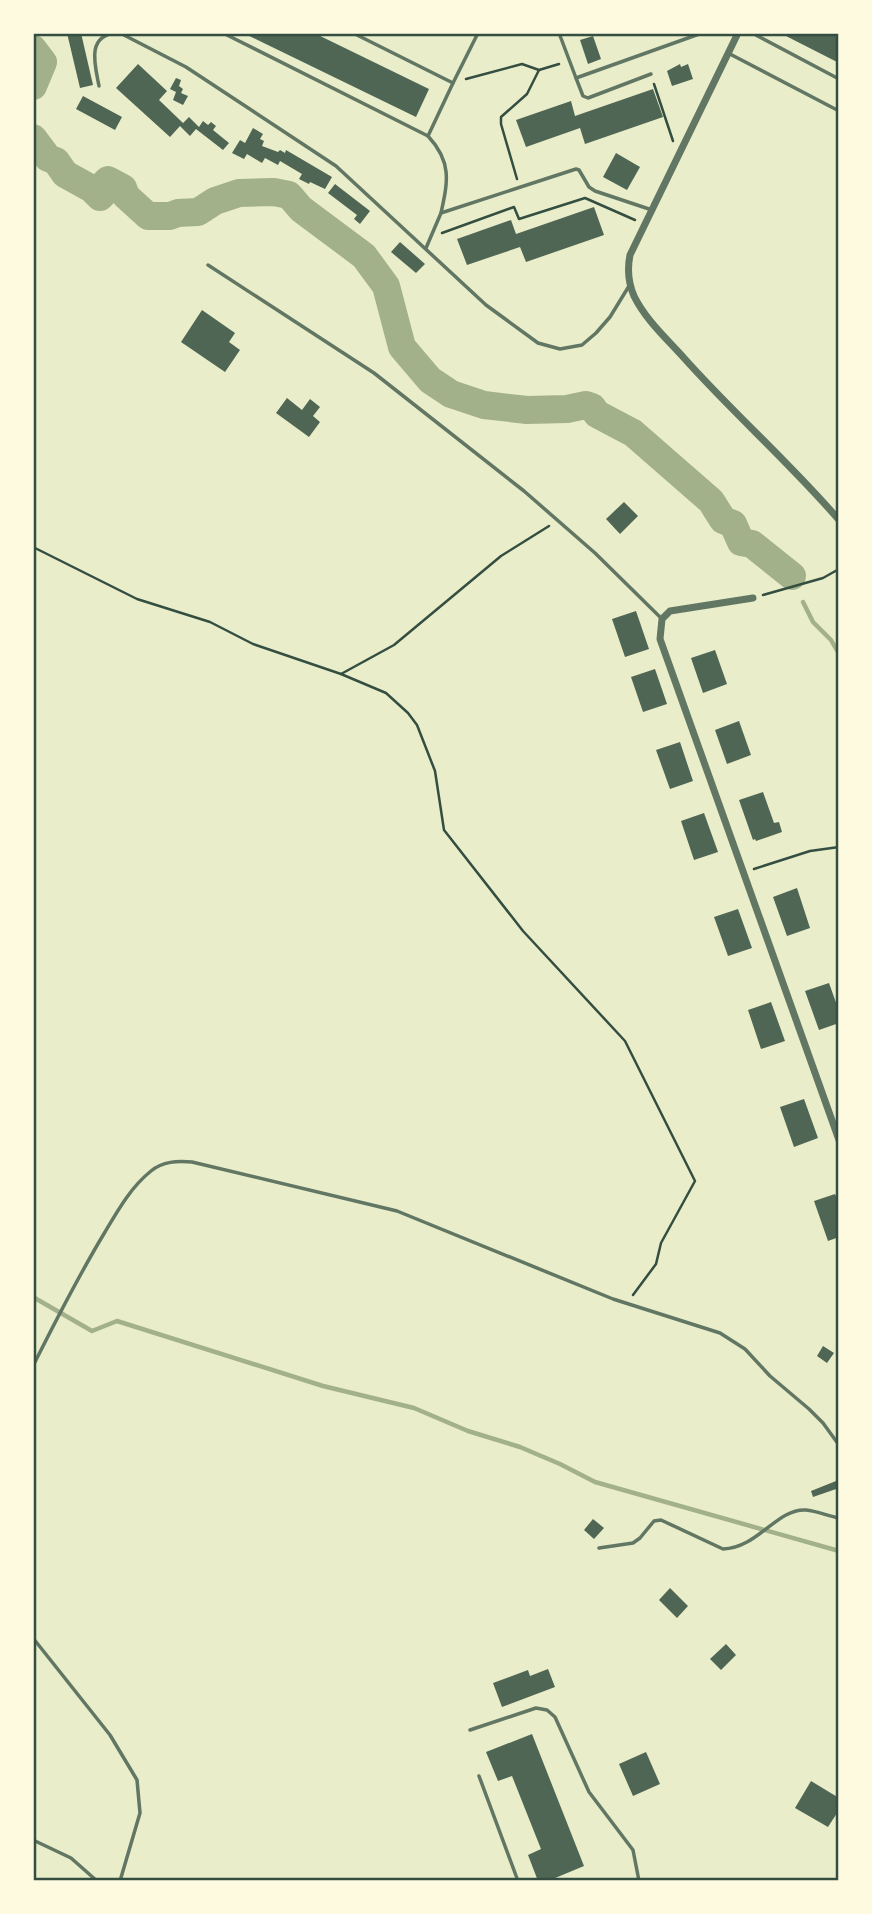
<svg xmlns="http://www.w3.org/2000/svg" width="872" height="1914" viewBox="0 0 872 1914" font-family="Inter,sans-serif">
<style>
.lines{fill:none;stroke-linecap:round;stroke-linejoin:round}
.stream{stroke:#a3b18a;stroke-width:4.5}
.river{stroke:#a3b18a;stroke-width:28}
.building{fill:#4f6655}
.path{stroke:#344e41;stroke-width:2.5}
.service{stroke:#617663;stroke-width:3.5}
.minor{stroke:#617663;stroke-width:7}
.neatline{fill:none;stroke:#344e41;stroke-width:2.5}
</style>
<rect width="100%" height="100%" fill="#e9edc9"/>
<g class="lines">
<g class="stream">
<path d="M803 602 813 622 831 640 839 654"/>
<path d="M33 1297 92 1331 117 1321 323 1386 414 1408 468 1431 520 1447 560 1464 595 1482 839 1551"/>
</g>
<g class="river">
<path d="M33 49 43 62 33 86"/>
<path d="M33 138 48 158 56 161 65 174 92 189 100 197 106 191 103 185 108 180 123 188 126 196 148 216H170L178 213 198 212 215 201 239 193 274 192 289 195 301 209 364 256 386 286 402 347 430 380 451 394 484 405 527 410 567 409 586 405 592 407 597 414 633 433 711 501 723 520 733 524 741 542 752 544 792 576"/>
</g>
</g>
<g class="building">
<path d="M67 33H81L93 85 80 88Z"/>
<path d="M243 33H314L429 89 416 117Z"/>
<path d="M785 33H839V63L784 35Z"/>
<path d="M593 36 601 59 588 64 580 40Z"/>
<path d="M138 64 167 91 159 100 183 123 189 117 199 127 203 121 208 125 211 122 216 126 213 130 229 143 223 150 196 129 190 136 180 126 170 137 116 88Z"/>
<path d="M680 64 681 67 688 64 693 79 672 86 667 71Z"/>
<path d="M176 78 181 80 179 86 183 89 181 93 188 96 183 105 173 100 176 92 170 89Z"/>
<path d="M653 89 663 117 585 144 580 128 526 147 516 120 571 101 575 116Z"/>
<path d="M83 96 122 117 115 130 76 109Z"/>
<path d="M253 128 263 134 260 139 264 141 262 146 278 152 280 150 285 153 286 150 332 177 325 189 310 182 309 184 299 179 302 174 280 161 278 165 265 158 262 163 247 154 244 159 232 153 240 140 245 143Z"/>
<path d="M616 153 640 167 627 190 603 177Z"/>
<path d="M335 184 370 211 360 224 354 219 357 215 328 193Z"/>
<path d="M594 207 604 235 526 262 520 247 467 265 457 239 511 220 516 234Z"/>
<path d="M400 242 425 264 416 273 391 252Z"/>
<path d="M202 310 235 333 229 342 240 350 225 372 181 342Z"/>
<path d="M287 398 302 410 310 399 320 407 313 416 320 422 309 437 276 413Z"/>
<path d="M624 502 638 516 620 534 606 519Z"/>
<path d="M636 611 649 649 625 657 612 619Z"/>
<path d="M715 650 727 684 703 693 691 658Z"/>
<path d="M655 669 667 704 643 712 631 677Z"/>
<path d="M739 721 751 755 727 764 715 730Z"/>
<path d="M680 742 693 781 670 789 656 750Z"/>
<path d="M763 792 774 823 779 822 782 832 756 841 755 839 753 840 739 800Z"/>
<path d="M704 813 718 852 694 860 681 821Z"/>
<path d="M797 888 810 928 787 936 773 897Z"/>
<path d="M738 909 752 948 728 956 714 917Z"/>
<path d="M829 983 839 1011V1023L819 1030 805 991Z"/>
<path d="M771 1002 785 1041 761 1049 748 1010Z"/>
<path d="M804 1099 818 1138 794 1147 780 1107Z"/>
<path d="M835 1194 839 1203V1237L828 1241 814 1201Z"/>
<path d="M823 1346 834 1353 827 1363 817 1356Z"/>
<path d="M836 1481 839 1488 813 1497 811 1491Z"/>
<path d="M593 1519 604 1528 594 1539 584 1530Z"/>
<path d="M670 1588 688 1606 677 1618 659 1600Z"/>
<path d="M726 1644 736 1655 721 1670 710 1659Z"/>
<path d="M548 1669 555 1687 502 1707 493 1683 528 1670 530 1676Z"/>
<path d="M532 1734 584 1866 548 1881H538L528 1855 541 1849 512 1776 498 1781 486 1752Z"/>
<path d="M646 1752 660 1784 633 1796 619 1764Z"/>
<path d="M811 1781 839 1798V1810L828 1827 795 1808Z"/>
</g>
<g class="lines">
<g class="path">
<path d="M466 79 522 64 539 70"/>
<path d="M654 84 673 141"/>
<path d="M517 179 501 124V117L527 94 539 70 559 64"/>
<path d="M442 233 514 207 519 219 585 198 635 220"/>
<path d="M33 547 137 599 210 622 253 644 341 674 386 693 408 713 417 725 435 771 444 830 523 931 625 1041 695 1181 661 1243 656 1264 633 1295"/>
<path d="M763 595 823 578 839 569"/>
<path d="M341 674 394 645 501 556 549 526"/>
<path d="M754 869 810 851 839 847"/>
</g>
<g class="service">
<path d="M120 33 186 67 336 166 486 305 538 343 560 349 582 345 596 333 610 317 629 286"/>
<path d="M223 33 428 136 453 83 353 33"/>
<path d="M559 33 576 78 702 33"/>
<path d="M752 33 839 79"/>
<path d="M728 53 839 111"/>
<path d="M576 78 583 96 588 98 651 74"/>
<path d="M453 83 478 33"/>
<path d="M99 86C95 65 86 36 116 33"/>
<path d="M428 136C452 162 448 181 441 213"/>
<path d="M426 248 441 213 576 169 579 170 589 187 595 191 652 210"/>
<path d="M208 265 374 373 524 491 595 553 661 618"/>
<path d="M33 1366C56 1320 79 1275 105 1232 118 1210 131 1187 151 1171 163 1161 177 1161 192 1162L397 1211 613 1299 720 1333 745 1349 770 1376 809 1409 823 1423 839 1445"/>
<path d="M599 1548 633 1543 640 1538 654 1521 661 1520 723 1549C758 1548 777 1508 806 1510 817 1511 828 1516 839 1518"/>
<path d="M33 1638 110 1735 137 1780 140 1813 120 1881"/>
<path d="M470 1730 536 1708 547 1710 555 1717 589 1792 633 1850 639 1881"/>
<path d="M479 1776 518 1881"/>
<path d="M33 1840 71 1858 97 1881"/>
</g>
<g class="minor">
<path d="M738 33 630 255C627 270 628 282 634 296 645 319 667 339 684 358 734 414 790 463 839 520"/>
<path d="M753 598 670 611 662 619 660 639 839 1140"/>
</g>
</g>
<rect width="872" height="1914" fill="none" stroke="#fefae0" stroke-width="70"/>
<rect x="35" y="35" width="802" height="1844" class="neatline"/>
</svg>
